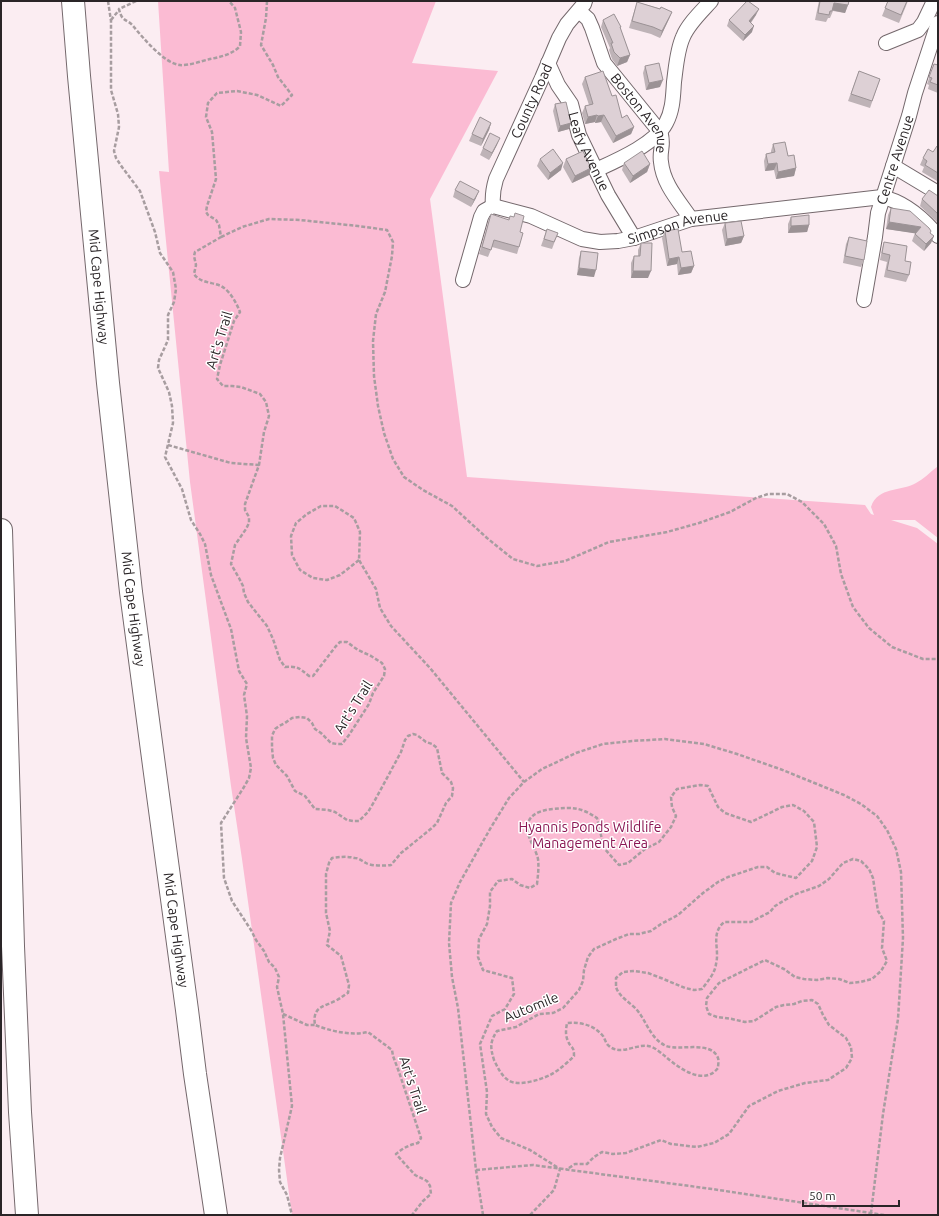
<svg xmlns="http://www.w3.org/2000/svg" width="939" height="1216" viewBox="0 0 939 1216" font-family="Ubuntu,sans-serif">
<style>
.green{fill:#fbbbd3}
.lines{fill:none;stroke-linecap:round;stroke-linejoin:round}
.minor-casing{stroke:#74686c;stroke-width:16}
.motorway-casing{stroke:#74686c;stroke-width:24}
.path{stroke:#a79da0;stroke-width:2.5;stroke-dasharray:4 2;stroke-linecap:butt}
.minor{stroke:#fff;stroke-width:14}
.motorway{stroke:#fff;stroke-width:22}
.wall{fill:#beb3b7}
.shaded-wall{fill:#9b9295}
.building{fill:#ddd0d5;stroke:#9b9295}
.labels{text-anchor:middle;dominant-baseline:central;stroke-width:3;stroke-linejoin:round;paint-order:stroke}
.street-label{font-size:14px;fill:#2a2527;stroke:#fff}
.park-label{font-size:14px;fill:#8a1653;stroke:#fff}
</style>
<rect width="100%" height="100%" fill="#fbedf2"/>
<path class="green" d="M158 1H436L412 63 498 71 430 199 467 477 865 505 871 514 874 515 871 507C878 486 901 492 916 483 924 479 930 472 937 467L938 465V538L915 520H891L917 528 938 544V1215H292L242 859 231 786 190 482 159 171 169 172Z"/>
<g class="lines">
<defs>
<g id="minor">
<path id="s1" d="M579 11 588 19 592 28 604 63 660 132C665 143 659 151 661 162 663 184 679 201 691 219"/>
<path d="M886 43 918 30 924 22 934 1"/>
<path id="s2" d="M548 63 558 85 571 104 579 135 608 195 634 238"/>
<path d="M893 166 938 193"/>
<path d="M596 170C618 160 655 144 666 123 673 110 673 96 674 82 676 67 677 50 683 37 688 24 702 11 711 1"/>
<path id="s3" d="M493 206C492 196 493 189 496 179L542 78 559 38 567 24 584 4 585 1"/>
<path id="s4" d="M463 280 481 217 484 211 493 206 531 216 582 239 600 242 618 241 634 238 691 219 882 197C905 202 923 218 938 236"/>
<path id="s5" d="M864 300 875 237 878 213 909 116 915 93 938 23"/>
</g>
<g id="motorway">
<path id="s6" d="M73 1 79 76 108 383 131 592 155 773 187 1010 195 1074 216 1215"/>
<path d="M1 530 13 946 20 1112 27 1215"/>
</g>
</defs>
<use href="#minor" class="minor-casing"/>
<use href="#motorway" class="motorway-casing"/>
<g class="path">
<path d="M108 1 111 21V90L118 114 119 127 114 151 116 158 122 167 140 191 155 232 160 253 173 272 176 289 174 302 168 315V340L159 360 158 368 169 392 172 406 173 423 165 457 182 489 191 520 200 534 205 544 211 575 231 629 239 671 247 684 244 695 247 716 246 738 251 768 249 778 244 787 221 823 224 878 232 901 251 930 256 940 264 951 269 962 275 968 279 977 277 987 283 1014 292 1106 280 1158 279 1170 280 1182 287 1195 292 1215"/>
<path d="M136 1 119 9C122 23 127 18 134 27 143 38 165 64 180 65 188 66 202 61 210 59 221 57 233 54 240 46L241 32 235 8 229 1"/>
<path d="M267 1 266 18 261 45 273 65 278 77 292 95 281 106 257 95 237 91 217 93 208 103 206 117 212 132 216 179 207 206 206 212 208 215 216 220 219 225 221 237 195 252 194 256 196 265 194 274C200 283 212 282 221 286 230 291 236 302 240 312L234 321 220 365 217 379 223 386H232L241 387 260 394 266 402 269 416 264 432 259 465 245 504V510L249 517V523L246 529 235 545 231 564 239 578 243 586 244 593 248 602 267 626 273 639 280 660 285 667C298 666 299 668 309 676H313L336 646 340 642H347L358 650 371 656 382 663 385 669 384 676 373 693 369 704 349 735 342 744H337L331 743 321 733 315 729 312 723 307 718 300 717 292 718 285 723 279 726 275 729 272 736V748L273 758 276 765 287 776 295 791 305 796 315 809 328 810 335 812 347 820 353 821H359L368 812 374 802 401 752 405 740 408 736 413 734 417 735 426 742 432 744 437 748 442 773 451 782 453 788 452 796 446 803 437 823 432 828 401 853 391 865C385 866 371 866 366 863 362 861 359 858 355 858 347 856 340 857 332 858L329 863 326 874V913L330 931 327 945 341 956 349 985 348 993C344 995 341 998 337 1000 324 1007 312 1006 315 1025 331 1031 350 1036 368 1032L392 1050 393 1056 399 1072 421 1138 418 1143C409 1145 403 1148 396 1154L415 1175 427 1181 430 1186 431 1194 423 1201 412 1215"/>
<path d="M111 20 119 10"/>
<path d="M221 237 242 227 269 219 300 220 358 226 387 230 393 242 392 256 385 292 376 314 373 341 374 376 378 406 384 433 393 459 404 477 423 490 452 506 487 538 513 559 537 566 565 561 609 542 667 532 699 523 730 512 756 498 768 494H787L802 502 824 524 836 546 841 574 853 607 869 628 892 647 923 659H938"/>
<path d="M168 445 231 463 259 465"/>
<path d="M359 560 340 575 327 580 313 578 300 570 292 555 291 536 296 523 307 514 321 506H335L354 518 360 532 359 560 376 589 380 608 391 626 430 668 524 782"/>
<path d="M283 1014 307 1025H315"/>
<path d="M476 1170 533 1165 712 1189 884 1215"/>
<path d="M483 1215 476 1170 458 1008 452 977 449 943 451 903 460 882 490 829 509 798 524 782 542 769 576 753 603 744 632 741 665 739 704 744 737 754 780 769 844 795 861 804 877 816 887 830 896 849 901 872 903 938 898 1019 883 1114 871 1213"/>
<path d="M530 1215 554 1190 560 1169 530 1150 501 1138 492 1127 486 1114 487 1092 480 1044 492 1016 505 1009 514 994 512 978 483 970 478 957 479 939 487 924 490 906V892L498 881 512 879 520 885 530 888 537 884C538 875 539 867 538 859 536 850 530 842 528 833 524 816 539 810 553 809 573 807 580 807 597 818L604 848 619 865 628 863 645 849 659 842 671 827 676 816 672 807 671 797 677 789 700 785 708 786 718 807 725 813 751 822 782 807 793 805 804 811 814 822 817 847 812 861 796 878 775 873 767 867H758L728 877 718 882 703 893 678 915 661 924 651 931 639 934H629L616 939 594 949 588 957 584 970 583 981 579 990 563 1008 553 1013 539 1014 516 1027 497 1031C490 1042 490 1047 494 1060 498 1068 501 1075 508 1080 517 1087 540 1080 550 1075 558 1071 567 1063 574 1056 574 1045 571 1049 568 1041 565 1035 566 1029 567 1023 581 1022 594 1025 603 1036 605 1039 606 1044 609 1046 621 1056 635 1044 648 1046 655 1047 661 1053 666 1057 680 1069 704 1086 718 1068 718 1065 719 1061 718 1058 711 1040 680 1051 666 1046 650 1038 647 1022 637 1010 631 1003 619 997 616 987 616 985 616 981 616 978L623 972 634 971 648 973 661 978 685 988 694 990 702 989C708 981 715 973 716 964 720 948 710 935 724 922H751L770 912 775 906 785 900 796 894 819 886 829 879 843 863 853 859 861 861 869 869 873 878 878 911 884 921 882 948 887 961 881 971 872 979 860 982 850 983 839 979 828 978 817 980 804 979 795 977 784 969 765 960 719 983 707 998 706 1006 709 1014 717 1017 732 1019 745 1022 754 1021 776 1007 784 1005 794 1004 802 1001 812 1000 818 1004 823 1015 829 1025 846 1038 851 1047 852 1058 846 1068 828 1080 805 1083 778 1091 749 1106 729 1134 714 1143 697 1147 671 1144 661 1140 626 1153 613 1154 602 1152 594 1157 587 1164H575L566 1170"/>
</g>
<use href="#minor" class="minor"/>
<use href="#motorway" class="motorway"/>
</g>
<g class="wall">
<path d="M819 1H849L848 5 845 13 833 11 830 18H828L826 22 815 20Z"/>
<path d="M888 1H908L899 23 882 16Z"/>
<path d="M637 2 672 12 669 19 660 38 651 34 629 28Z"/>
<path d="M756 15 751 23 752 32 743 41 727 26 729 20Z"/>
<path d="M603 20 621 27 620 28 630 55 627 62 617 66 612 59 609 50 610 48 601 27Z"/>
<path d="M934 64 938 65V93L928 89 929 85 927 84Z"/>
<path d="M645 66 660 87 646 90 643 73Z"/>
<path d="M859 71 880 79 870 108 848 101Z"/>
<path d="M585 77 612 96 622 118 634 127 631 134 613 143 601 122 595 123V122L585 124 582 113 585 106 589 105 582 84Z"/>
<path d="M555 104 571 123 569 129 558 132 553 111Z"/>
<path d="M491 123 489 130 481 146 469 141 472 134Z"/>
<path d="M773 144 788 156 796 168 794 176 776 179 774 170 765 171 764 161 766 154 771 153V151Z"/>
<path d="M497 145 489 160 480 155 483 148Z"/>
<path d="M938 147V180L937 181 922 172 924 167 920 165 923 158 933 152Z"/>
<path d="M540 159 561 170 548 180 537 166Z"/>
<path d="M566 159 591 168 589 175 572 183 563 167Z"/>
<path d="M624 163 650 164 647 172 630 183 622 170Z"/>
<path d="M455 190 476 198 471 207 453 197Z"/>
<path d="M938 196V223L920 206 922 199Z"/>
<path d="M891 208 934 236 931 243 924 251 912 241 915 233 886 229 888 215Z"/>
<path d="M491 214 520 232 519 247 517 254 492 247 488 257 479 254Z"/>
<path d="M791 217 809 225 807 232 788 233V224Z"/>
<path d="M725 223 744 236 741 243 725 246 722 230Z"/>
<path d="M547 229 558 233 552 249 541 246Z"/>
<path d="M665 231 682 252 694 266 691 273 678 275 677 264 667 266 662 238Z"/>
<path d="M849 237 864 260 861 267 843 263 846 244Z"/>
<path d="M884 242 905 261 909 275 906 282 884 277 887 262 880 260 882 249Z"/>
<path d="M641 243 648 278H631V263L634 256H638V250Z"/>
<path d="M581 251 594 277 577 275 579 258Z"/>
</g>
<g class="shaded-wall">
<path d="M834 3 848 5 845 13 831 10Z"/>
<path d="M759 9 756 15 747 27 749 21Z"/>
<path d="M672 12 669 19 660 38 662 31Z"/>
<path d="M754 26 752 32 743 41 745 35Z"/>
<path d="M630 55 627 62 617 66 620 58Z"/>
<path d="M663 80 660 87 646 90 649 83Z"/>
<path d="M597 115 595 122 585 124 588 117Z"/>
<path d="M604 115 601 122 595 123 598 116Z"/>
<path d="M491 123 489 130 481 146 483 139Z"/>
<path d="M571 123 569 129 558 132 560 126Z"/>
<path d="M634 127 631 134 613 143 616 136Z"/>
<path d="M500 138 497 145 489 160 492 153Z"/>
<path d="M563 163 561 170 548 180 550 173Z"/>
<path d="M777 163 774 170 765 171 768 164Z"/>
<path d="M650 164 647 172 630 183 633 176Z"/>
<path d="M591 168 589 175 572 183 575 176Z"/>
<path d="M796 168 794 176 776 179 778 172Z"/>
<path d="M479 191 476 198 471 207 474 200Z"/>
<path d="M889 222 921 227 919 234 886 229Z"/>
<path d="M809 225 807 232 788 233 791 226Z"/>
<path d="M744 236 741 243 725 246 727 239Z"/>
<path d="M934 236 931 243 924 251 926 244Z"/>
<path d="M679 257 677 264 667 266 669 259Z"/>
<path d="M694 266 691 273 678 275 681 268Z"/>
<path d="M579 268 596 270 594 277 577 275Z"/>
<path d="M633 271H651L648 278H631Z"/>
</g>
<g class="building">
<path d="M747 1H748L759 9 749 21 754 26 745 35 729 20Z"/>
<path d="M820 1H849L848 5 834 3 832 11H830L829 15 818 13Z"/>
<path d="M888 1H907L901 15 885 8Z"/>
<path d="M637 2 660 9 661 7 672 12 662 31 653 27 632 21Z"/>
<path d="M614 14 621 27H620L630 55 620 58 614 52 611 43H613L603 20Z"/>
<path d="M659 63 663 80 649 83 645 66Z"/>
<path d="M934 64 938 65V85L930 82 932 78 929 77Z"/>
<path d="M603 71 612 96 616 95 622 118 627 115 634 127 616 136 604 115 598 116 597 115 588 117 585 106 593 104 585 77Z"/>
<path d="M859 71 880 79 872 101 851 94Z"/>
<path d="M566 102 571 123 560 126 555 104Z"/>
<path d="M480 117 491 123 483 139 472 134Z"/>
<path d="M490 133 500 138 492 153 483 148Z"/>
<path d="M785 142 788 156 794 155 796 168 778 172 777 163 768 164 766 154 775 152 773 144Z"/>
<path d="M937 146 938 147V173L925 165 927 161 923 158 928 149 933 152Z"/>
<path d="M553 149 563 163 550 173 540 159Z"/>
<path d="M583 151 591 168 575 176 566 159Z"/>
<path d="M642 151 650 164 633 176 624 163Z"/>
<path d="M460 181 479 191 474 200 455 190Z"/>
<path d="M929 190 938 196V214L922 199Z"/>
<path d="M891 208 910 211 929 228 931 231 930 233 934 236 926 244 915 234 921 227 889 222Z"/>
<path d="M515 213 524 216 520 232 523 233 519 247 494 240 491 250 482 247 491 214 509 220 510 216 514 217Z"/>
<path d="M809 215V225L791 226V217Z"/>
<path d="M741 221 744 236 727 239 725 223Z"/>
<path d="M547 229 558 233 554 242 544 239Z"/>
<path d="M678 229 682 252 691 251 694 266 681 268 679 257 669 259 665 231Z"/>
<path d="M849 237 867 241 864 260 845 256Z"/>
<path d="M884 242 907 246 905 261 911 262 909 275 887 270 890 255 882 253Z"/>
<path d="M641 243H652L651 271H633L634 256H640Z"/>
<path d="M581 251 598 253 596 270 579 268Z"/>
</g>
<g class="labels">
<g class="street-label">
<text stroke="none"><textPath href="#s3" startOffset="113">County Road</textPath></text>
<text stroke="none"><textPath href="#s1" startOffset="122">Boston Avenue</textPath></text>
<text stroke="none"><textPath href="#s2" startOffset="98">Leafy Avenue</textPath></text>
<text stroke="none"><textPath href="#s5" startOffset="144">Centre Avenue</textPath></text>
<text stroke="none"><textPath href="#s4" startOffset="276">Simpson Avenue</textPath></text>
<text stroke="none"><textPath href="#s6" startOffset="287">Mid Cape Highway</textPath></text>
<text transform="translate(219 340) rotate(-73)">Art's Trail</text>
<text stroke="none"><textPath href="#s6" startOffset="611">Mid Cape Highway</textPath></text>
<text transform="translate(353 707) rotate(-58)">Art's Trail</text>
<text stroke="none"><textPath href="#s6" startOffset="935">Mid Cape Highway</textPath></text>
<text transform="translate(531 1007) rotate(-22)">Automile</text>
<text transform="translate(413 1085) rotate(72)">Art's Trail</text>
</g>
<g class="park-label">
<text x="590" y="827">Hyannis Ponds Wildlife<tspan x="590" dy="16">Management Area</tspan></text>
</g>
</g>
<rect width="939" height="1216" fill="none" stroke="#2a2527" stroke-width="4"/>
<path d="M803 1200v6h96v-6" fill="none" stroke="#2a2527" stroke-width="2"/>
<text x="809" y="1200" font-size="12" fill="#2a2527" stroke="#ffffff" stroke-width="3" paint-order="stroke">50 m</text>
</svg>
